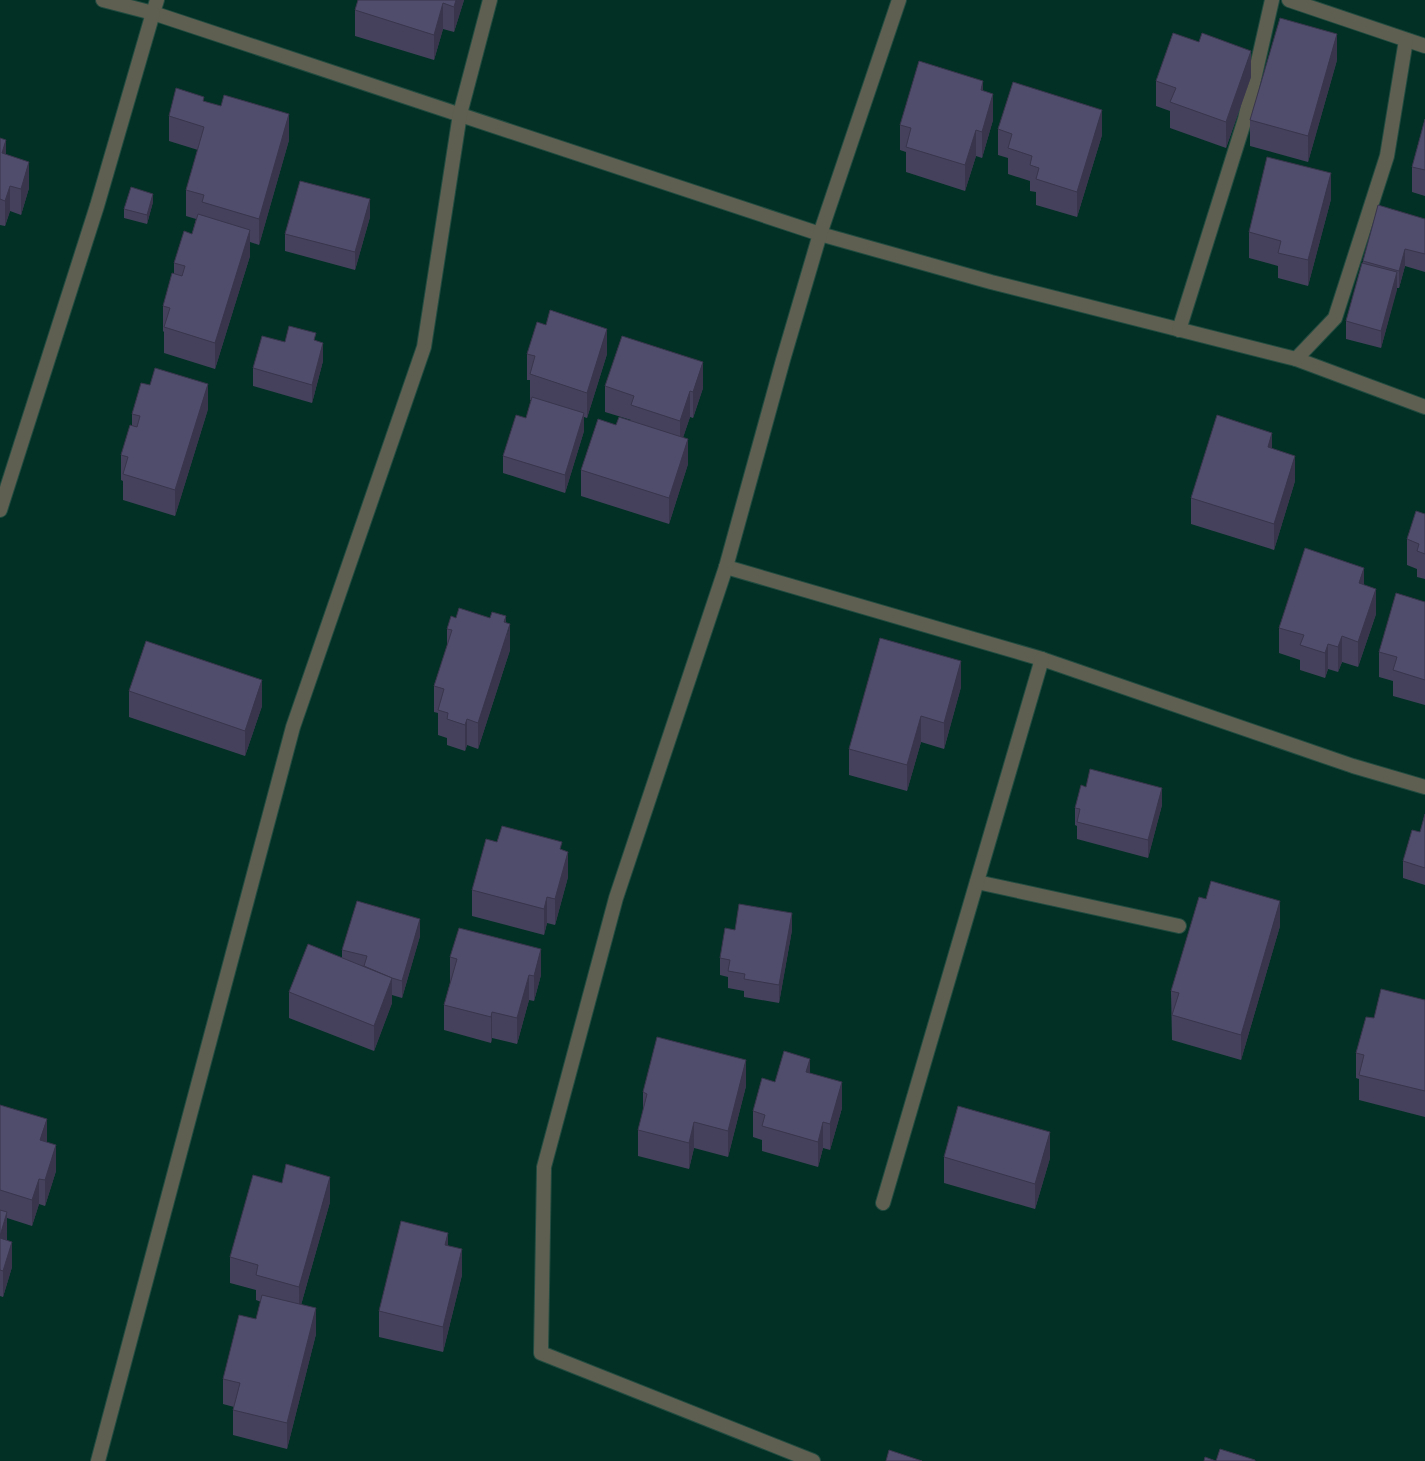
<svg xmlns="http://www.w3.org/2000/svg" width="1425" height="1461" viewBox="0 0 1425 1461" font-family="'Exo 2',sans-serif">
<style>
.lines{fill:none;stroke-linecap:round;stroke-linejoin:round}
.minor-casing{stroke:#214b40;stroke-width:16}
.minor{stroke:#5e5f50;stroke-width:14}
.wall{fill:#45415d}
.shaded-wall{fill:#38354c}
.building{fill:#504c6c;stroke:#38354c}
</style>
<rect width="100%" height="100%" fill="#023024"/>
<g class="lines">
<defs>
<g id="minor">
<path d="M157 0 153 13 820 234 991 282 1296 359 1425 407"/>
<path d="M1289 0 1425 46"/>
<path d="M1179 330 1245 119 1272 0"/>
<path d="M1296 359 1335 318 1387 156 1406 40"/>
<path d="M0 510 97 206 153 13 103 0"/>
<path d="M726 567 1042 659 1353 766 1425 787"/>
<path d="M977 882 1179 926"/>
<path d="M883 1203 1042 659"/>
<path d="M98 1461 293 727 424 347 460 114 490 0"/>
<path d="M813 1461 541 1353 544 1167 616 898 726 567 783 360 820 234 899 0"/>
</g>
</defs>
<use href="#minor" class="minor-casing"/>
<use href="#minor" class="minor"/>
</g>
<g class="wall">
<path d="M358 0H464L454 32 443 29 434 60 355 36V10Z"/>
<path d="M1337 60 1308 162 1250 146V120Z"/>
<path d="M1251 77 1226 148 1170 128V111L1156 106V81Z"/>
<path d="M983 91 993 120 982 158 976 156 965 191 906 172V152L900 150V125Z"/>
<path d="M204 101 289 140 259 245 250 242V256L215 369 164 353V332L163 331V306L174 274V263L192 234 196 219 186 216V190L198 150 169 141V116Z"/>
<path d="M1425 119V196L1412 192V167Z"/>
<path d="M998 129 1102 135 1077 217 1036 205V192L1030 191V181L1008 174V158L998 155Z"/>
<path d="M0 138 6 154 29 188 21 215 10 211 5 226 0 225Z"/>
<path d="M1331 199 1308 286 1278 278V266L1249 258V232Z"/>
<path d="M153 202 147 224 124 218V209Z"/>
<path d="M370 217 355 270 285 251V234Z"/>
<path d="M1425 219V272L1405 266 1399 288H1397L1381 348 1346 339V321L1363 261Z"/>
<path d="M316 341 323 361 312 403 253 386V368L285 342Z"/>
<path d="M527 354H607L587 418 584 417V431L565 493 503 473V456L526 418 531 400H530V380H527Z"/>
<path d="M150 385 208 409 175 516 123 500V481L121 480V455L132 425V414Z"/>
<path d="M605 386 703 388 693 418 690 417 683 437 688 464 669 524 581 496V470L616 425 631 420 605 412Z"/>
<path d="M1295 481 1274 550 1191 524V498Z"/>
<path d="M1425 514V579L1417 577V569L1407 565V539Z"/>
<path d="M1364 585 1376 614 1358 667 1342 662 1338 672 1328 669 1325 678 1300 670V660L1279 653V628Z"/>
<path d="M1425 602V705L1393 696V681L1379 677V652Z"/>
<path d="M506 623 510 650 478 749 467 745 465 751 447 745V738L438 735V713L434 712V686L447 646V629Z"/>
<path d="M961 687 944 749 921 742 907 791 849 775V749Z"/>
<path d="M129 691 262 706 245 756 129 717Z"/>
<path d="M1086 787 1162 805 1148 858 1077 839V826L1075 825V808Z"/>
<path d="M1425 814V885L1403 878V861L1420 832Z"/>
<path d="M562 850 568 877 555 925 547 923 544 935 472 916V890Z"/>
<path d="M1280 926 1241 1060 1172 1040 1171 991Z"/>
<path d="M735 930H792L779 1003 744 997V991L728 988V977L720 975V958Z"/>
<path d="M420 936 402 998 392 995V1003L374 1051 289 1018V992L342 958V950Z"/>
<path d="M450 957 541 975 534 1001 529 1000 517 1044 492 1038 491 1043 444 1030V1005L450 983Z"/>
<path d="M1425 1000V1117L1359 1100V1079L1356 1078V1053L1374 1018Z"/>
<path d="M810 1073 842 1108 830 1150 823 1148 818 1167 762 1151V1140L753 1137V1111L775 1082Z"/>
<path d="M746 1086 728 1157 694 1148 689 1169 638 1156V1130L643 1111V1092Z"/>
<path d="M0 1105 47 1142 56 1171 45 1206 39 1204 32 1226 7 1218V1240L12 1267 3 1297 0 1296Z"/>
<path d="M944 1157 1050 1158 1035 1209 944 1183Z"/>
<path d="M330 1202 301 1305 316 1334 287 1449 233 1435V1410L234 1407 223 1404V1379L256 1319 261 1302 256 1300V1290L230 1283V1257Z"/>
<path d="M448 1245 462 1275 443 1352 379 1337V1311Z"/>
</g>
<g class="shaded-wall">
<path d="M456 0H464L454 32V7Z"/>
<path d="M443 3V29L434 60V35Z"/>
<path d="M1337 34V60L1308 162V136Z"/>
<path d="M1251 51V77L1226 148V122Z"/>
<path d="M983 81V107L981 90Z"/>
<path d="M993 94V120L982 158V132Z"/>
<path d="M1102 110V135L1077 217V192Z"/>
<path d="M289 114V140L259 245V219Z"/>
<path d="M976 130V156L965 191V165Z"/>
<path d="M6 140V165L2 153Z"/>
<path d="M29 162V188L21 215V189Z"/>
<path d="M1331 173V199L1308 286V260Z"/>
<path d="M10 186V211L5 226V201Z"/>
<path d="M153 194V202L147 224V215Z"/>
<path d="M370 199V217L355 270V252Z"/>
<path d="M250 230V256L215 369V343Z"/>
<path d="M1405 249V266L1399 288V271Z"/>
<path d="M1397 272V290L1381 348V331Z"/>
<path d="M607 329V354L587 418V393Z"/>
<path d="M323 343V361L312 403V385Z"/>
<path d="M703 362V388L693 418V392Z"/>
<path d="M208 384V409L175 516V490Z"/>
<path d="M690 391V417L680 447V421Z"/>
<path d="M584 413V431L565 493V475Z"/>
<path d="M1272 433V459L1268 447Z"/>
<path d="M688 439V464L669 524V498Z"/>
<path d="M1295 456V481L1274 550V524Z"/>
<path d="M1364 568V593L1359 583Z"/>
<path d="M1376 589V614L1358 667V642Z"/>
<path d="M506 616V639L510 624V650L478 749V723Z"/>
<path d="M1342 636V662L1338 672V647Z"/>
<path d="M1328 644V669L1325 678V653Z"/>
<path d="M961 661V687L944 749V723Z"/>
<path d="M262 680V706L245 756V731Z"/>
<path d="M921 716V742L907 791V765Z"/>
<path d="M467 719V745L465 751V725Z"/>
<path d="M1162 788V805L1148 858V840Z"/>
<path d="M568 852V877L555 925V899Z"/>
<path d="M547 897V923L544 935V909Z"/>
<path d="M1280 901V926L1241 1060V1035Z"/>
<path d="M792 913V930L779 1003V985Z"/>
<path d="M420 919V936L402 998V981Z"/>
<path d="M541 949V975L534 1001V976Z"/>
<path d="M529 975V1000L517 1044V1018Z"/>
<path d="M392 978V1003L374 1051V1026Z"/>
<path d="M492 1012V1038L491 1043V1017Z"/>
<path d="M810 1059V1085L806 1072Z"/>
<path d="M746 1060V1086L728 1157V1131Z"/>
<path d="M842 1082V1108L830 1150V1124Z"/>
<path d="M47 1119V1145L40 1140Z"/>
<path d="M694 1122V1148L689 1169V1143Z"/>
<path d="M823 1122V1148L818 1167V1142Z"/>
<path d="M1050 1132V1158L1035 1209V1184Z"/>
<path d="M56 1145V1171L45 1206V1180Z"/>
<path d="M330 1177V1202L299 1312V1287Z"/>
<path d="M39 1179V1204L32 1226V1200Z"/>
<path d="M7 1212V1238L0 1262V1236Z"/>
<path d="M448 1233V1258L445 1245Z"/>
<path d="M12 1242V1267L3 1297V1271Z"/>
<path d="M462 1249V1275L443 1352V1327Z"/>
<path d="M316 1308V1334L287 1449V1423Z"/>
</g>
<g class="building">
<path d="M358 0H456L454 7 443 3 434 35 355 10Z"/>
<path d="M1280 18 1337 34 1308 136 1250 120Z"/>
<path d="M1173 33 1199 42 1202 33 1251 51 1226 122 1170 102 1176 88 1156 81Z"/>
<path d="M919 61 983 81 981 90 993 94 982 132 976 130 965 165 906 147 911 128 900 125Z"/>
<path d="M1013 82 1102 110 1077 192 1036 179 1039 168 1030 165 1032 156 1008 148 1012 134 998 129Z"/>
<path d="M176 88 204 97 203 101 221 106 224 95 289 114 259 219 202 202 204 195 186 190 204 127 169 116Z"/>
<path d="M1425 119V170L1412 167Z"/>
<path d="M0 138 6 140 2 153 29 162 21 189 10 186 5 201 0 199Z"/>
<path d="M1267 157 1331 173 1308 260 1278 253 1281 241 1249 232Z"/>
<path d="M300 181 370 199 355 252 285 234Z"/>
<path d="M131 187 153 194 147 215 124 209Z"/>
<path d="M1378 205 1425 219V254L1405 249 1399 271 1363 261Z"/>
<path d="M198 214 250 230 215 343 164 327 170 308 163 306 172 273 182 276 185 266 174 263 184 231 192 234Z"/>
<path d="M1362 263 1397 272 1381 331 1346 321Z"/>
<path d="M550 310 607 329 587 393 530 374 535 356 527 354 537 322 546 325Z"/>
<path d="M289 326 316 333 314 340 323 343 312 385 253 368 262 336 285 342Z"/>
<path d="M622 336 703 362 693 392 690 391 680 421 631 405 634 396 605 386Z"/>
<path d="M155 368 208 384 175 490 123 474 128 457 121 455 130 425 137 427 140 416 132 414 141 383 150 385Z"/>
<path d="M532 397 584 413 565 475 503 456 516 415 526 418Z"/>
<path d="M1217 415 1272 433 1268 447 1295 456 1274 524 1191 498Z"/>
<path d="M619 417 688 439 669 498 581 470 598 419 616 425Z"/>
<path d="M1416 511 1425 514V554L1417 551 1419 544 1407 539Z"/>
<path d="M1305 548 1364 568 1359 583 1376 589 1358 642 1342 636 1338 647 1328 644 1325 653 1300 645 1304 635 1279 628Z"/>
<path d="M1396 593 1425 602V680L1393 670 1397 657 1379 652Z"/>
<path d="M459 608 490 618 492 612 506 616 504 622 510 624 478 723 467 719 465 725 447 719 448 713 438 710 444 689 434 686 452 630 447 629 451 616 456 618Z"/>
<path d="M880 638 961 661 944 723 921 716 907 765 849 749Z"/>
<path d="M146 641 262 680 245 731 129 691Z"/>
<path d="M1090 769 1162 788 1148 840 1077 822 1080 809 1075 808 1081 785 1086 787Z"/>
<path d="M1425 814V868L1403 861 1412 830 1420 832Z"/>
<path d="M502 826 562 842 560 849 568 852 555 899 547 897 544 909 472 890 486 839 497 842Z"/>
<path d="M1211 881 1280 901 1241 1035 1172 1015 1179 993 1171 991 1199 897 1206 899Z"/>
<path d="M357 901 420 919 402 981 392 978 364 966 367 956 342 950Z"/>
<path d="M739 904 792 913 779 985 744 979 745 974 728 971 730 960 720 958 725 928 735 930Z"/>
<path d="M459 928 541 949 534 976 529 975 517 1018 492 1012 491 1017 444 1005 457 959 450 957Z"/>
<path d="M308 944 392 978 374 1026 289 992Z"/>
<path d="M1381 989 1425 1000V1091L1359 1075 1364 1055 1356 1053 1366 1017 1374 1018Z"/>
<path d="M657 1037 746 1060 728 1131 694 1122 689 1143 638 1130 647 1094 643 1092Z"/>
<path d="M784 1051 810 1059 806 1072 842 1082 830 1124 823 1122 818 1142 762 1126 765 1115 753 1111 762 1078 775 1082Z"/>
<path d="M0 1105 47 1119 40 1140 56 1145 45 1180 39 1179 32 1200 0 1190Z"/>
<path d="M958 1106 1050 1132 1035 1184 944 1157Z"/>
<path d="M286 1164 330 1177 299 1287 256 1275 258 1265 230 1257 253 1175 282 1183Z"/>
<path d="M0 1210 7 1212 0 1236Z"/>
<path d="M401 1221 448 1233 445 1245 462 1249 443 1327 379 1311Z"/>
<path d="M0 1238 12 1242 3 1271 0 1270Z"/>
<path d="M262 1295 316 1308 287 1423 233 1410 240 1383 223 1379 239 1315 256 1319Z"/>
<path d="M1220 1449 1255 1460V1461H1204L1205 1457 1216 1461Z"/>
<path d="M889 1450 922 1461H886Z"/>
</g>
</svg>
